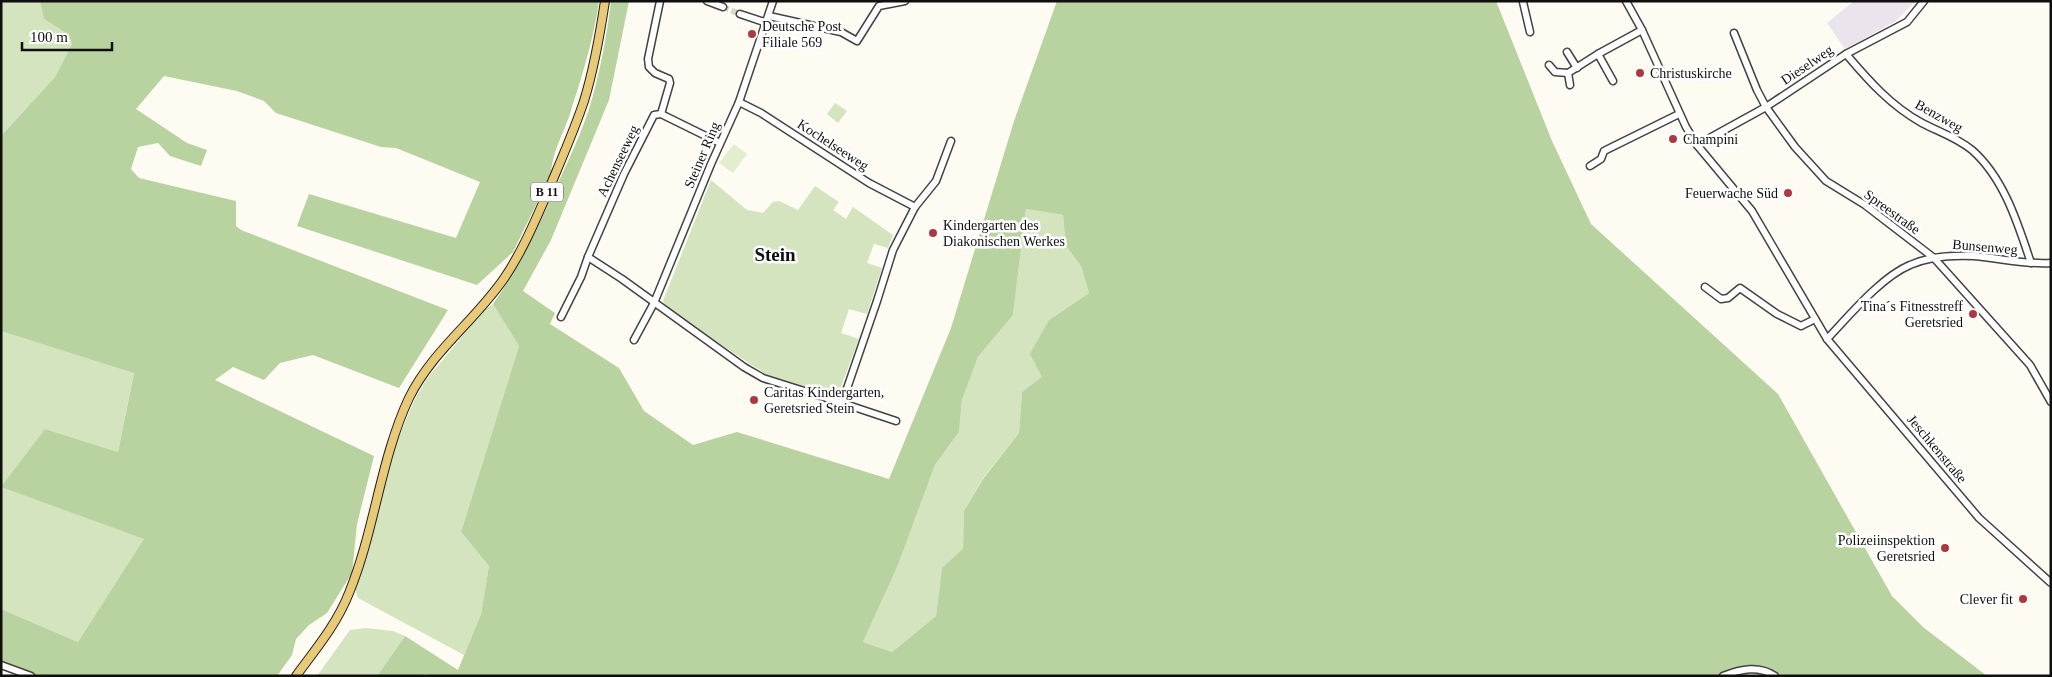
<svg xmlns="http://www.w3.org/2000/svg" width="2052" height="677" viewBox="0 0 2052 677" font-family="Georgia,serif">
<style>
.industrial{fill:#ebe4ec}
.green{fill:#d3e4bf}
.forest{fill:#b8d3a0;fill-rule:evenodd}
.pitch{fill:#e3edd0}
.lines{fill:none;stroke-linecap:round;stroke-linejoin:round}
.minor-tunnel{stroke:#d9d8d0;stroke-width:6;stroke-dasharray:6 3;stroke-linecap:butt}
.minor-casing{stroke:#424242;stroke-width:9}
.major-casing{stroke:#202020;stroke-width:10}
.minor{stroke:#fff;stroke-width:6}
.major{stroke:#e8c978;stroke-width:8}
.poi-dot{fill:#ae3840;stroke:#fff;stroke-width:2}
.labels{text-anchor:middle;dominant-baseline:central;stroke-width:5;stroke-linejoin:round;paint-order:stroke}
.shield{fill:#fff;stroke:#575757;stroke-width:1}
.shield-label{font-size:12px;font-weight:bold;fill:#0f0f0f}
.poi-label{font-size:14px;fill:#0f0f0f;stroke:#fff;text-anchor:start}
.street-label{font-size:14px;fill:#0f0f0f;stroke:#fff}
.district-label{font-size:19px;font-weight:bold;fill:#0f0f0f;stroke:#fff}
</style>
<rect width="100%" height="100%" fill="#fdfbf2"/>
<path class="industrial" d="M1854 1H1916L1896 21 1845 49 1827 23Z"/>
<g class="green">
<path d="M1 1H40L44 19 69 35 72 44 55 77 1 136Z"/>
<path d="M835 103 847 111 838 123 827 114Z"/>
<path d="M711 180 747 210 763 213 773 202 779 201 798 210 815 186 839 202 833 210 846 219 853 207 893 235 888 248 874 244 867 263 882 268 867 314 849 309 841 333 859 339 837 397 767 375 669 310 663 301Z"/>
<path d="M1026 209 1063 215 1066 246 1081 266 1089 293 1049 320 1043 377 1022 392 1019 433 983 478 964 511 963 550 942 568 936 616 892 652 863 642 898 565 935 465 959 432 962 400 978 357 1013 315Z"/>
<path d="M493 304 519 346 461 532 489 566 481 614 464 655 358 598 355 590 393 451 414 401 426 380 484 310Z"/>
<path d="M1 331 134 372 118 452 45 429 2 487 145 539 78 642 1 609Z"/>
<path d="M366 628 393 631 405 636 377 676H317L350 630Z"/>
</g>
<g class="forest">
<path d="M40 1H599C594 37 583 73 572 107 566 130 552 150 551 174L513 252 477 285 297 226 309 194 456 238 480 182 396 148 381 147 276 113 264 101 237 91 164 76 136 109 187 143 207 150 201 166 170 156 158 143 138 147 131 169 139 178 236 201V226L241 230 448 310 399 388 313 355 280 363 264 380 233 367 215 380 374 456 357 524 352 573 327 613 309 625 296 639 292 655 277 676H38L1 664V609L78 642 144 539 1 487 45 429 118 452 134 373 1 331V136L55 77 72 44 69 35 44 19Z"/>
<path d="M611 1H629L609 100 551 240 523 291 555 313 550 324 619 368 644 411 693 445 737 432 889 479 951 328 1014 121 1057 1H1496L1552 141 1591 224 1778 394 1892 596 1923 627 1987 676H1782C1761 658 1739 666 1716 676H433L425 674 421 676H377L405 636 458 670 481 614 489 566 461 532 519 346 493 304C517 270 536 233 553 194 567 163 583 131 592 99 601 67 607 34 611 1ZM1026 209 1063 215 1066 246 1081 266 1089 293 1049 320 1030 354 1042 377 1022 392 1019 433 983 479 964 511 963 549 942 568 936 616 892 652 863 642 898 565 935 465 959 432 962 400 978 357 1013 315Z"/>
</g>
<path class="pitch" d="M734 144 747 154 733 173 719 163Z"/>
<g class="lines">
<path class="minor-tunnel" d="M723 7 740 14"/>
<defs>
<g id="minor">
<path d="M660 1 648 59 649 67 655 73 669 79 670 83 661 114"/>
<path d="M707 1 723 7"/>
<path d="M1626 1 1642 30 1686 127 1697 145 1752 211 1827 339 1979 518 2051 583"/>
<path d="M1523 2 1530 32"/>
<path d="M740 14 767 23"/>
<path d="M769 16 841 32 857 41 879 6 905 1"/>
<path d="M1734 33 1757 90 1766 107 1795 147 1826 181 1865 205 1934 258 2030 365 2051 402"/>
<path d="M1567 52 1577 68"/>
<path d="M1598 54 1613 81"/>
<path d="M1846 54C1868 80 1891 106 1922 123 1939 132 1956 137 1972 150 2004 178 2018 224 2031 263"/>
<path d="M1549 65 1555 72 1568 73"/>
<path d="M1570 85 1568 73 1598 54 1642 30"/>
<path d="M739 102 761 113 869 183 915 207"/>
<path d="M720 143 661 114 654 115 624 174 588 257 622 279 744 367 763 378 842 403 877 301 893 250 915 207 936 181 951 141"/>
<path d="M1697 145 1766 107 1846 54 1907 22 1924 1"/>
<path d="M1590 166 1601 159 1604 151 1679 114"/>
<path d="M1705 287 1721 299 1728 298 1740 288 1777 314 1801 326 1815 319"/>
<path d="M561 317 581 277 588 257"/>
<path d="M1827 339C1849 316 1881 277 1910 265 1930 256 1953 255 1974 256 2000 258 2025 265 2051 263"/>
<path d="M634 340 654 303 711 164 739 102 773 1"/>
<path d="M842 403 896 421"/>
<path d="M1 665 31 676"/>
<path d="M1723 676C1741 669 1759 665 1775 676"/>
</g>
<path id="major" d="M296 676C315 650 337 624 349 593 375 530 380 460 409 398 432 351 476 320 505 277 523 250 536 219 549 189 561 160 574 131 584 101 594 69 600 34 605 1"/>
</defs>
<use href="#minor" class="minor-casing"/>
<use href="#major" class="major-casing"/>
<use href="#minor" class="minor"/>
<use href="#major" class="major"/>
</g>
<g class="poi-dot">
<circle cx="752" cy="34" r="5"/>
<circle cx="1640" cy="73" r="5"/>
<circle cx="1673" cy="139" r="5"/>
<circle cx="1788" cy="193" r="5"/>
<circle cx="933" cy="233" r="5"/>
<circle cx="1973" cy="314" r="5"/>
<circle cx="754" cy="400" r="5"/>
<circle cx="1945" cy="548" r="5"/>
<circle cx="2023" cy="599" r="5"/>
</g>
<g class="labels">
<rect class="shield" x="531" y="182.5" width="32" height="19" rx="4"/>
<g class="shield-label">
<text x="547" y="192">B 11</text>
</g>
<g class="poi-label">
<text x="762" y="26">Deutsche Post<tspan x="762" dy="16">Filiale 569</tspan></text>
<text x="1650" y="73">Christuskirche</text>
<text x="1683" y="139">Champini</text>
<text x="1778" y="193" text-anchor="end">Feuerwache Süd</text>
<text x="943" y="225">Kindergarten des<tspan x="943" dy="16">Diakonischen Werkes</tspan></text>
<text x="1963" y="306" text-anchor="end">Tina´s Fitnesstreff<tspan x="1963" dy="16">Geretsried</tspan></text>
<text x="764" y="392">Caritas Kindergarten,<tspan x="764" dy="16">Geretsried Stein</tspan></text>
<text x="1935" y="540" text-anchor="end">Polizeiinspektion<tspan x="1935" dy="16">Geretsried</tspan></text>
<text x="2013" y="599" text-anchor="end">Clever fit</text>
</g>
<g class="street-label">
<text transform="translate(1807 65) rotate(-34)">Dieselweg</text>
<text transform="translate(1939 116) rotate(29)">Benzweg</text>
<text transform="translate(833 145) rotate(33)">Kochelseeweg</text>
<text transform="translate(702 155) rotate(-67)">Steiner Ring</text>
<text transform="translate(618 161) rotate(-64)">Achenseeweg</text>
<text transform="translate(1892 212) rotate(36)">Spreestraße</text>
<text transform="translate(1985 247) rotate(5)">Bunsenweg</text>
<text transform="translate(1937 449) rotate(50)">Jeschkenstraße</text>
</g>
<g class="district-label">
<text x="775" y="254">Stein</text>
</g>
</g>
<rect width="2052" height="677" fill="none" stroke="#0f0f0f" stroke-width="5"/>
<path d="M22 42v8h90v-8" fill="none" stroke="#0f0f0f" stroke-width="2.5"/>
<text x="30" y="42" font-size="15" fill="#0f0f0f" stroke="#ffffff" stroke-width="4" paint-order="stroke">100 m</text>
</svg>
